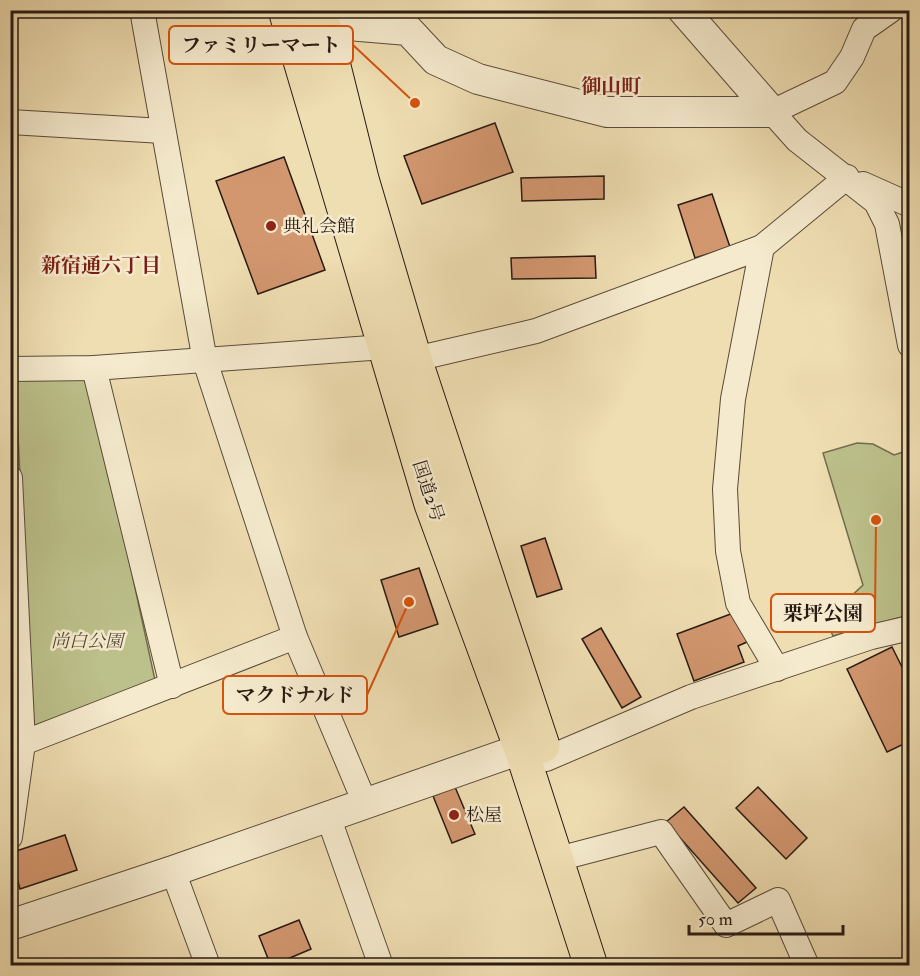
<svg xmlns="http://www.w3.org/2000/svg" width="920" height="976" viewBox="0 0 920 976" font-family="'IM FELL Double Pica','Noto Serif JP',serif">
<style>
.green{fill:#bcc08a;stroke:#726d4e;stroke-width:1.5}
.building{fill:#d39770;stroke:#281a13;stroke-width:1.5}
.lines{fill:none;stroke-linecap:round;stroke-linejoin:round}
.minor-casing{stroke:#5a4b3b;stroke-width:26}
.tertiary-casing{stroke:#5a4b3b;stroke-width:32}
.trunk-casing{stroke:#281a13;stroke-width:35}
.minor{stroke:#f5eacd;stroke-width:24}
.tertiary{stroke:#f5eacd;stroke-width:30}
.trunk{stroke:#efdeb2;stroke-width:33}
.poi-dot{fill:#8f2418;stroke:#f5eacd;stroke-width:2}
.labels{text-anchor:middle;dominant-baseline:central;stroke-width:5;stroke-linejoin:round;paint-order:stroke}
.poi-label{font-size:18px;fill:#281a13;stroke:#f5eacd;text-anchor:start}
.street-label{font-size:18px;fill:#281a13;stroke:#f5eacd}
.park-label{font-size:18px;font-style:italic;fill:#544c37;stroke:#f5eacd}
.neighbourhood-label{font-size:20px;font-weight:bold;fill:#7a1f14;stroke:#f5eacd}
.leader{fill:none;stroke:#d5530d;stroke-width:2}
.callout-dot{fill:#d5530d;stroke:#f5eacd;stroke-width:2}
.callout{fill:#f5eacd;stroke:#d5530d;stroke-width:2}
.callout-label{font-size:20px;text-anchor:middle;font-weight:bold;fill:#281a13}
</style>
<rect width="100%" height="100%" fill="#efdeb2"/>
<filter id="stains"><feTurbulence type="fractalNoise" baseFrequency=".00333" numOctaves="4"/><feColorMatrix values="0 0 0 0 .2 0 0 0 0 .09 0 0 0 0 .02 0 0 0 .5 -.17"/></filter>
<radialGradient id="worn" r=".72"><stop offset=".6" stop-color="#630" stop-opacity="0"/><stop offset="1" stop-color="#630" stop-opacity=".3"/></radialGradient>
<g class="green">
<path d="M15 378 90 380 155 680 33 726Z"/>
<path d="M857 443 873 444 894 455 909 450V615L833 636 826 620 863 585 823 453Z"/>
</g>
<g class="building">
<path d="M495 123 513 172 422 204 404 156Z"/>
<path d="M284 157 325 270 258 294 216 181Z"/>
<path d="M604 176V199L522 201 521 178Z"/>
<path d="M712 194 730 247 695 258 678 205Z"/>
<path d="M595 256 596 278 512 279 511 258Z"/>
<path d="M545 538 562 589 537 597 521 546Z"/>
<path d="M419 568 438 624 399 637 381 580Z"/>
<path d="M736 612 747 642 738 646 744 662 694 681 677 634Z"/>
<path d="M601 628 641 697 622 708 582 639Z"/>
<path d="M892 647 910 683V741L887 752 847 669Z"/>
<path d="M455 787 475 834 452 843 433 796Z"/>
<path d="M758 787 807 838 786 859 736 808Z"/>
<path d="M684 807 756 888 738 903 666 822Z"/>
<path d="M65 835 77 870 20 889 10 853Z"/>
<path d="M299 920 311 949 271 966 259 936Z"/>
</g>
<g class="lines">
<defs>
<g id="minor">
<path d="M142 10 205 361 295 637 365 803"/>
<path d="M891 10 864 29 852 57 835 82 772 112 797 140 876 202 887 224 910 345"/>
<path d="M10 122 163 131"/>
<path d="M863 184 910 205"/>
<path d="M762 247 733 399 725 489 728 551 738 603 777 669"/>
<path d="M415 359 536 331 762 247 847 177"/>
<path d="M94 368 172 686"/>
<path d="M10 369 94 368 384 347"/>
<path d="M10 478 23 743 10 837"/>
<path d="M23 743 295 637"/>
<path d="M526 751 546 759 691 697 871 637 910 628"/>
<path d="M328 816 381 966"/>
<path d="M573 855 661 832 726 925 778 900 807 966"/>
<path d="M173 871 208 966"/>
</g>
<g id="tertiary">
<path d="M683 10 772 112"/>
<path d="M302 17 324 23 408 30 436 60 478 79 607 112H772"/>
<path d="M10 925 173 871 521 749"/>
</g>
<g id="trunk">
<path d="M285 10 431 504 521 749 591 966"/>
<path d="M320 10 362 179 415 359 543 746"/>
</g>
</defs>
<use href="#minor" class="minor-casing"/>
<use href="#tertiary" class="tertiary-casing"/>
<use href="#trunk" class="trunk-casing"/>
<use href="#minor" class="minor"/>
<use href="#tertiary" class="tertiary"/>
<use href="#trunk" class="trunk"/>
</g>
<g class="poi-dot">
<circle cx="271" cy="226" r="6"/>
<circle cx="454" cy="815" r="6"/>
</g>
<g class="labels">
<g class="poi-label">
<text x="283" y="226">典礼会館</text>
<text x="466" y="815">松屋</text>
</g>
<g class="street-label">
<text transform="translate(428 491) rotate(72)">国道2号</text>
</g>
<g class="park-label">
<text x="87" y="641">尚白公園</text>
</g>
<g class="neighbourhood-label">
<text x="611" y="86">御山町</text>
<text x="101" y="265">新宿通六丁目</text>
</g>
</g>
<path class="leader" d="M415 103L353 45M876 520L875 613M409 602L367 695"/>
<g class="callout-dot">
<circle cx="415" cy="103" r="6"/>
<circle cx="876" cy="520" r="6"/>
<circle cx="409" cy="602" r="6"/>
</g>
<g class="callout">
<rect x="169" y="26" width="184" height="38" rx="6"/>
<rect x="771" y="594" width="104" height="38" rx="6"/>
<rect x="223" y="676" width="144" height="38" rx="6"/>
</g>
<g class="callout-label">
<text x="261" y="52">ファミリーマート</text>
<text x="823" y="620">栗坪公園</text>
<text x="295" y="702">マクドナルド</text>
</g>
<rect width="920" height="976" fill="none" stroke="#efdeb2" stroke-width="36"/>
<rect x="12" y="12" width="896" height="952" fill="none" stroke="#281a13" stroke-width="3"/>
<rect x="18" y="18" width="884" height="940" fill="none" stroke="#281a13" stroke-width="1.5"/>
<path d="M689 925v9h154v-9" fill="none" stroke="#281a13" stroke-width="3"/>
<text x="698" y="925" font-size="18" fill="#281a13" stroke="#f5eacd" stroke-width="4.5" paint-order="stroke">50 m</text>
<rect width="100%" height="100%" filter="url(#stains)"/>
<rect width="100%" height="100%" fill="url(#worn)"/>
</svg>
